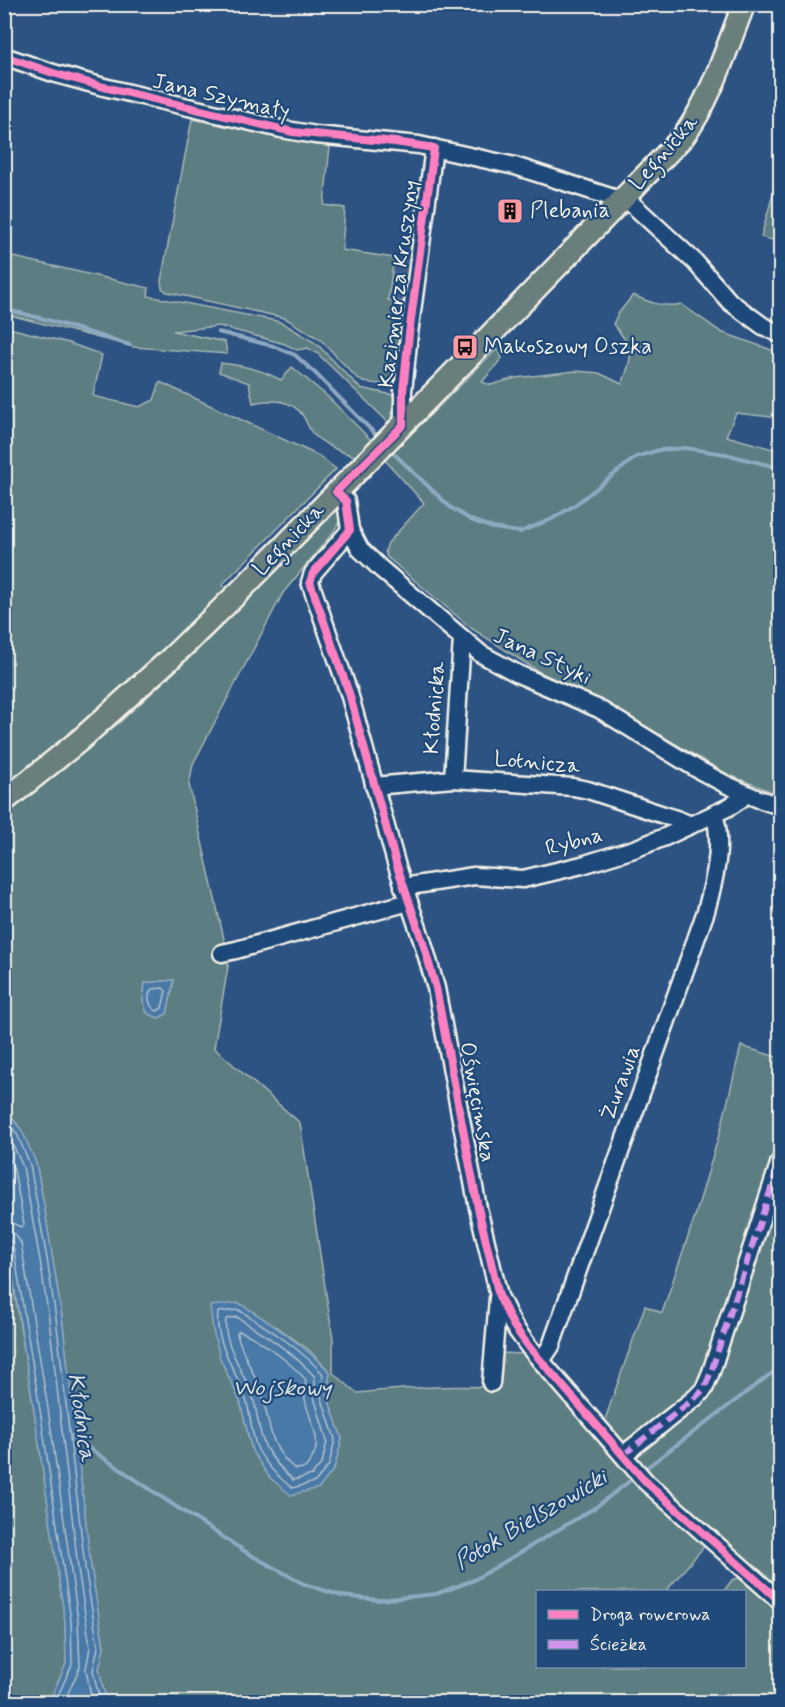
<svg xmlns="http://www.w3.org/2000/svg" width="785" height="1707" viewBox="0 0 785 1707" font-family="Mynerve,sans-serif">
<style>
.built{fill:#42618f}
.green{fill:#5c7d81;stroke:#a8b7b4;stroke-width:1.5;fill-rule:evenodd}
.water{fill:#4a79a6;stroke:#8ea9c0;stroke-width:1.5}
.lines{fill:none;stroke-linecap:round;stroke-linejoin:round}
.shore{stroke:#b0c1ce;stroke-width:1.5}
.stream{stroke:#8ea9c0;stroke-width:4}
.minor-casing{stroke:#f4f1e8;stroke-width:21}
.major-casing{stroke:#f4f1e8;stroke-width:26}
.minor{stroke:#1f4a7a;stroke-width:16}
.major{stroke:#6b7f7c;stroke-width:21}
.quiet{stroke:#d193ec;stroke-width:6;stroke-dasharray:12 6;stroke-linecap:butt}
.cycleway-casing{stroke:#1f4a7a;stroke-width:11}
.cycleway{stroke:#ff80c0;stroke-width:8}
.labels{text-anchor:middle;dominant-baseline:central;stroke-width:4.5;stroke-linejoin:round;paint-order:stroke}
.street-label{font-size:22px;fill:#f4f1e8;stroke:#1f4a7a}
.poi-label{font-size:22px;fill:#f4f1e8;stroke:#1f4a7a;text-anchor:start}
.water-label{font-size:24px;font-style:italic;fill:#dadfde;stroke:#1f4a7a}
</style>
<rect width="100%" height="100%" fill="#2d5383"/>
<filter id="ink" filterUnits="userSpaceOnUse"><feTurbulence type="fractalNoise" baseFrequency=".0167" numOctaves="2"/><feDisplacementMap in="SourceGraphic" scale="12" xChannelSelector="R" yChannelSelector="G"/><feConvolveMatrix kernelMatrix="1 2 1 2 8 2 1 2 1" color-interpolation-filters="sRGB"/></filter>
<g filter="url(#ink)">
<path class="built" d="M394 258 412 260 407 303 388 300Z"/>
<g class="green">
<path d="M192 119 314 145 330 146 324 205 345 208 342 250 394 258 388 300 407 303 395 386 363 382 356 377 321 340 285 318 167 292 162 288 161 281Z"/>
<path d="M780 169V242L761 237Z"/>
<path d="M5 255 149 288 148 296 277 321 286 325 317 344 360 388 393 395 394 399 390 424 317 353 308 348 297 350 285 344 219 326 173 331 225 342 227 354 134 347 5 314Z"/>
<path d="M633 295C648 302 664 308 681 304L721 332 780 353 779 372 780 418 736 413 726 436 780 451V794L770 791 727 774 626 715 538 671 471 628 387 557 385 551 388 543 424 503 385 460 497 349 502 358 482 382 491 385 515 378 576 371 599 373 622 384C634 353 634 350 613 324L618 314Z"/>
<path d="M5 327 69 343 102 355 93 396 139 407 154 400 160 382 319 456 336 469 222 585 227 590C157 660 83 727 5 787Z"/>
<path d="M221 363C242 365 262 370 281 380L292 367 327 396 374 443 359 457C344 454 324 445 313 434 308 428 306 419 301 413 289 399 270 399 253 403L249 383 219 372Z"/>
<path d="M336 511 340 515 339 522 334 531 283 593 193 764 189 785 229 961 214 1048 300 1123 333 1339V1373L357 1393C401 1389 451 1384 495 1388L501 1353 524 1354 531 1358 707 1543 666 1591 538 1592V1666H740L742 1668 744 1666 747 1656 744 1654V1592L724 1591 732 1580 738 1578 780 1611V1702H108L103 1688 99 1669 104 1647 91 1567 62 1317 44 1205 36 1163 22 1131 5 1107 4 814 119 723 195 653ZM174 980 167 1014 158 1018 147 1013 143 1001 145 983ZM276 1326 309 1350 330 1372 327 1395 342 1439 334 1469 319 1487 291 1495 252 1451 240 1401 220 1358Z"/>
<path d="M741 1046 780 1058V1143L752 1237 705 1379 626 1448 603 1425 645 1306 662 1313 696 1213 722 1125Z"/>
<path d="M780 1173V1600L652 1476 633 1453 707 1397Z"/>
<path d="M4 1228 35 1417 65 1621 66 1664 49 1702H5Z"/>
</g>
<g class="water">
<path d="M174 980 167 1014 158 1018 147 1013 143 1001 145 983Z"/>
<path d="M4 1107 22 1131 36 1163 44 1205 62 1317 91 1567 104 1647 99 1669 103 1688 108 1702H49L66 1664 65 1621 35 1417 5 1228Z"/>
<path d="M239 1303C273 1324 302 1344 330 1372L327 1395 342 1439 334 1469 319 1488 291 1495 270 1478 252 1451 240 1401 220 1358 213 1330 210 1306Z"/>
</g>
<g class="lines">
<g class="shore">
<path d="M163 988 166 991 162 1008 157 1011C149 1007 146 996 152 989Z"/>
<path d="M4 1117 17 1134 30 1165 47 1259 56 1318 85 1567 98 1647 93 1670 97 1689 101 1702"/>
<path d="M4 1130 10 1138 23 1167 40 1260 49 1319 78 1568 90 1647 86 1669 90 1691 93 1702"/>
<path d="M4 1147 14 1170 24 1224 21 1227 12 1223 4 1222"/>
<path d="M4 1231 15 1234 21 1243 49 1415 78 1620 80 1667 64 1702"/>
<path d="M4 1239 10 1240 13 1245 41 1416 71 1621 72 1665 55 1702"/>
<path d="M239 1310C269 1329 299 1347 323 1374L321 1396 335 1439 329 1465 315 1482 292 1488C278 1477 266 1465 258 1450 251 1435 251 1416 246 1400 237 1372 214 1342 218 1312Z"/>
<path d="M237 1317C265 1335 293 1352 315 1377L314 1397 327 1441 322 1463 312 1475 293 1480C282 1470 273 1460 266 1448 258 1433 258 1413 253 1398 246 1376 222 1342 226 1319Z"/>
<path d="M239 1331C258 1337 292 1364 306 1380 305 1386 304 1393 305 1399 310 1426 328 1443 305 1468L295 1469C268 1447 271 1425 262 1395 255 1374 243 1356 237 1334Z"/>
</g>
<g class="stream">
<path d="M4 309 44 319 130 345"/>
<path d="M218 332 273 346 295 355 315 373 380 439"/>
<path d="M389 449 450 507 471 520 493 528 520 532 552 519 575 505 636 457 659 450 685 448 725 454 780 468"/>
<path d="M71 1436 172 1504 249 1554 304 1584 342 1596 379 1600 436 1594 474 1580 596 1507 636 1476"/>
<path d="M642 1471 780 1367"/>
</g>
<defs>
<g id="minor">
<path d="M4 56 53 73 104 87 281 129 316 135 419 145 515 166 632 204 695 262 730 302 763 326 780 334"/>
<path d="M403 425V391L409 334 434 148"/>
<path d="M336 492 346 501 350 530 360 549 381 569 481 654 518 674 599 709 697 769 725 784 756 798 780 806"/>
<path d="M350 530 313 573 310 582 349 693 396 863 423 943 436 988 478 1208 499 1296 513 1325 529 1347 646 1482 780 1601"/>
<path d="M453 779 462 639"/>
<path d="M374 786 453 779 573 787 588 790 676 819 691 825"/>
<path d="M403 887 474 876 523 879 582 865 634 849 665 837 729 807 741 799 744 794"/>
<path d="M222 953 236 950 409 902"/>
<path d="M541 1361 551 1346 706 911C714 882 724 843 714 814"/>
<path d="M491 1383 498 1298"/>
<path d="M623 1455 695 1398 704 1389 711 1372 780 1161"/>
</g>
<path id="major" d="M4 801 80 740 170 659 239 592 471 355 683 137C712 98 726 49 744 4"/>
</defs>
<use href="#minor" class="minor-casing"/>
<use href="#major" class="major-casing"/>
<use href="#minor" class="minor"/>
<use href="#major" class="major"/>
<path class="quiet" d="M623 1455 695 1398 704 1389 711 1372 780 1161"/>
<defs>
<path id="cycleway" d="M4 56 53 73 104 87 293 132 395 142 434 148 409 334 403 391V425L336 492 346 501 350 530 313 573 310 582 349 693 396 863 423 943 436 988 478 1208 499 1296 513 1325 529 1347 646 1482 780 1601"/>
</defs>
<use href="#cycleway" class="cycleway-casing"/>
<use href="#cycleway" class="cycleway"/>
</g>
</g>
<defs>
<symbol id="building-square" viewBox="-11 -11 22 22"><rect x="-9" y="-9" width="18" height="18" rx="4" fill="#ff9aa2" stroke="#1f4a7a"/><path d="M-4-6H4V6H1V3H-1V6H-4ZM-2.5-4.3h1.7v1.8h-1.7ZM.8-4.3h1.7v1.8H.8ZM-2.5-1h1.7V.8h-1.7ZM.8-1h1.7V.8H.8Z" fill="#111"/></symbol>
<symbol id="bus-square" viewBox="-11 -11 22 22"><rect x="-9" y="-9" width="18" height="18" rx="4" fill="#ff9aa2" stroke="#1f4a7a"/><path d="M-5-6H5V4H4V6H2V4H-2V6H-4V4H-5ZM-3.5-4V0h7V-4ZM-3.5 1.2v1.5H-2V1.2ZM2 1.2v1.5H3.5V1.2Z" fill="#111"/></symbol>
</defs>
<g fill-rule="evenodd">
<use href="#building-square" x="495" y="196" width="30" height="30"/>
<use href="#bus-square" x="450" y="332" width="30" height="30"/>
</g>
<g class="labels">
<g class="street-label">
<text transform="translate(221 97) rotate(13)">Jana Szymały</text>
<text transform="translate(664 153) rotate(-49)">Legnicka</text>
<text transform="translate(399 284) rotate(-83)">Kazimierza Kruszyny</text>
<text transform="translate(289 540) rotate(-46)">Legnicka</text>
<text transform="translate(542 657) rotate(25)">Jana Styki</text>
<text transform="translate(435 708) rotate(-86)">Kłodnicka</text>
<text transform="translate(537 763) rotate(5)">Lotnicza</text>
<text transform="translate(574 842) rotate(-15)">Rybna</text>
<text transform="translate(621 1083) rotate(-70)">Żurawia</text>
<text transform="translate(477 1102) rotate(80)">Oświęcimska</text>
</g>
<g class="poi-label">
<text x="530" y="211">Plebania</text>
<text x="484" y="347">Makoszowy Oszka</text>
</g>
<g class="water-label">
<text x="282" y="1388">Wojskowy</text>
<text transform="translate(81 1417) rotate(82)">Kłodnica</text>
<text transform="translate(531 1520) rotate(-31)">Potok Bielszowicki</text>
</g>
</g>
<rect width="785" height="1707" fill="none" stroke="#1f4a7a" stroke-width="24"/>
<rect x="12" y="12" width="761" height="1683" fill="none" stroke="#f4f1e8" stroke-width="2" filter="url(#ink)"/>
<rect x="536" y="1590" width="210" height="78" fill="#1f4a7a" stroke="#748da6" stroke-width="1.5"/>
<rect x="548" y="1610" width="30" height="9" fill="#ff80c0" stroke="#748da6" stroke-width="1.5"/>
<text x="590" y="1620" font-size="18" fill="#f4f1e8">Droga rowerowa</text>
<rect x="548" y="1640" width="30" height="9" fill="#d193ec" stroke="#748da6" stroke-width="1.5"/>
<text x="590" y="1650" font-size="18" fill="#f4f1e8">Ścieżka</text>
</svg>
